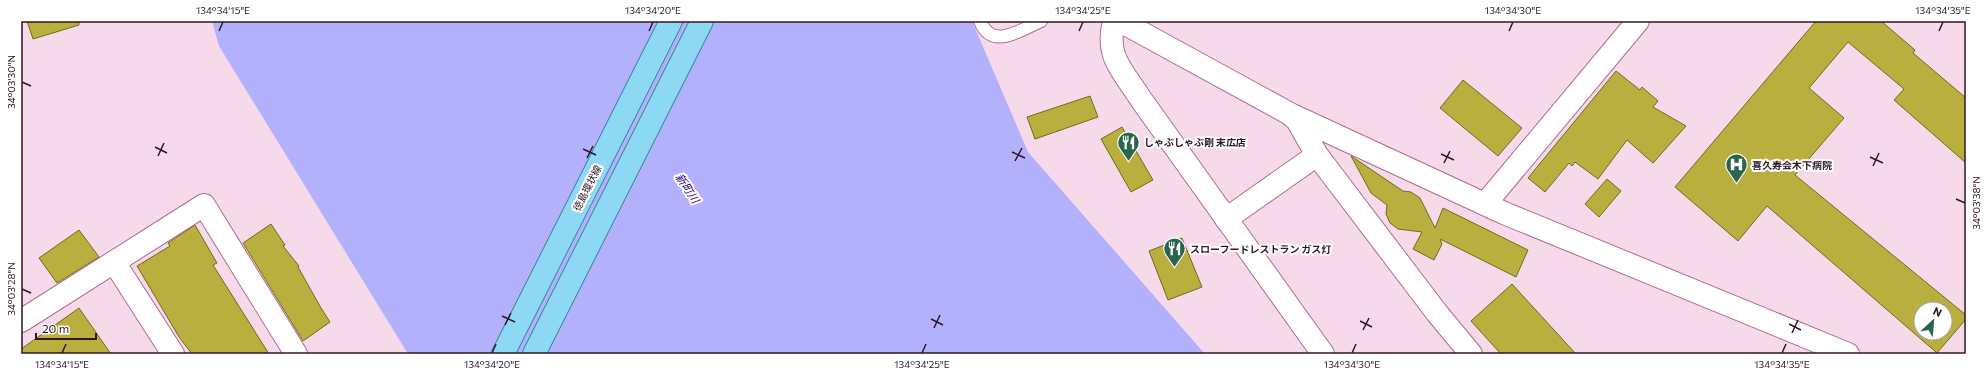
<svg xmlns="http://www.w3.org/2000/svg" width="1987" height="375" viewBox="0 0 1987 375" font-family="Commissioner,'Noto Sans JP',sans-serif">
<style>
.water{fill:#b3b1fc}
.building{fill:#b8af3e;stroke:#706b1d;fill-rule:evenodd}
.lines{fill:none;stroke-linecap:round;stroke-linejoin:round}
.lane-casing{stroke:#ad6c91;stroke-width:14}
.street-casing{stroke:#ad6c91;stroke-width:24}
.secondary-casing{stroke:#ad6c91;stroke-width:24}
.primary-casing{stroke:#3b85a6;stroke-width:24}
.lane{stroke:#fff;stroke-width:12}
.street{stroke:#fff;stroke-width:22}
.secondary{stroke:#fff;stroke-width:22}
.primary{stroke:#8dd9f3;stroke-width:22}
.ticks{fill:none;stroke:#311726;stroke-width:1.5}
.labels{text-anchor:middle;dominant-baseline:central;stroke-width:4;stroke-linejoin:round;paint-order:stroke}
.poi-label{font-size:10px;font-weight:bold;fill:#311726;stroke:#fff;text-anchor:start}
.street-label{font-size:10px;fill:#311726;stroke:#fff}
.water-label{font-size:11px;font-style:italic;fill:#2a0174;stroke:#fff}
.neatline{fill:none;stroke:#311726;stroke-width:1.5}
.ticks-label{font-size:10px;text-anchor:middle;fill:#311726}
</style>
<rect width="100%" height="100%" fill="#f7dae9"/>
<path class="water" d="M212 21H972L1028 152 1205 354H408L219 46Z"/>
<g class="building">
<path d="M27 21H79V25L33 39Z"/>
<path d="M1816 21H1881L1915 50 1913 53 1966 98V163L1894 100 1904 89 1848 42 1809 88 1844 118 1795 175 1966 315V319L1937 353 1767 206 1738 241 1675 187ZM1921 309H1945V333H1921Z"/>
<path d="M1616 71 1640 90 1642 87 1658 101 1653 107 1686 126 1653 163 1627 140 1598 179 1575 162 1572 166 1569 163 1545 192 1528 178Z"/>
<path d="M1463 80 1522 128 1498 156 1440 108Z"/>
<path d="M1090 96 1098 117 1035 139 1027 117Z"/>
<path d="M1122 127 1153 180 1131 192 1101 139Z"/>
<path d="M1351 156 1403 191 1411 192 1420 198 1435 228 1443 208 1528 250 1516 277 1440 239 1442 244 1434 260 1413 249 1422 232 1398 229 1390 223 1386 214 1387 205 1371 193Z"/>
<path d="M1607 179 1621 191 1599 217 1585 204Z"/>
<path d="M271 224 285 245 283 246 299 266 298 267 321 308 330 322 303 341 243 243Z"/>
<path d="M195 225 217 263 213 265 269 354H192L179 337 137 266 170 246 168 243Z"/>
<path d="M79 230 99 257 57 283 39 258Z"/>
<path d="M1182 238 1202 287 1168 300 1149 251Z"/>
<path d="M1512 284 1576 354H1501L1471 321Z"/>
<path d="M79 308 111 354H21V349Z"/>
</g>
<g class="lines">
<defs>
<path id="lane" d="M980 21C992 51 1020 30 1041 21"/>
<g id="street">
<path d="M1114 21C1105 57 1122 69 1140 98L1323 354"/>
<path d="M1485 204 1638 21"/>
<path d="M1226 219 1317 155"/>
<path d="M114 262 173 354"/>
<path d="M21 321 204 205 296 354"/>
</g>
<g id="secondary">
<path d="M1120 21 1292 115 1504 213 1848 354"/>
<path d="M1292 116 1297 120 1317 155 1437 313 1471 354"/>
</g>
<g id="primary">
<path d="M503 354 671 21"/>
<path d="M534 354 702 21"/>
</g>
</defs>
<use href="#lane" class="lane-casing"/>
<use href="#street" class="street-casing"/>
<use href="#secondary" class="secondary-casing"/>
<use href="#primary" class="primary-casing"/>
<use href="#lane" class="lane"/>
<use href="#street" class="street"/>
<use href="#secondary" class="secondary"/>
<use href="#primary" class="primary"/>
</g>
<path class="ticks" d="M219 31 223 22M649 31 653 22M1079 31 1083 22M1509 31 1513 22M1939 31 1943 22M22 82 31 86M155 147 167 153M583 149 596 155M1012 152 1025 158M1441 154 1454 160M158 156 164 143M1870 157 1883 163M587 158 593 146M1015 161 1022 148M1444 163 1450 151M1873 166 1879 153M1956 199 1965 203M22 289 31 293M502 316 515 322M931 319 943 325M1360 321 1372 327M1789 324 1801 330M505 325 511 313M934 328 940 315M1363 330 1369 318M1792 333 1798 320M62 353 66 344M492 353 496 344M922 353 926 344M1352 353 1356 344M1782 353 1786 344"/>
<defs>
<symbol id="restaurant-pin" viewBox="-11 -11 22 30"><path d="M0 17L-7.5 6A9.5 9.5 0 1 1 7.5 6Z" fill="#29644d" stroke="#fff"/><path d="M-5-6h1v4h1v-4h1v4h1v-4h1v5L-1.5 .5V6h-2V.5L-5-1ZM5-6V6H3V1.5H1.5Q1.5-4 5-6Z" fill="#fff"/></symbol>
<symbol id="hospital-pin" viewBox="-11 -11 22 30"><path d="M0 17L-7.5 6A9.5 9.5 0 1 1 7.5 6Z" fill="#29644d" stroke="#fff"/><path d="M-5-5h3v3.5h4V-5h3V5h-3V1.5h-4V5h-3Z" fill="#fff"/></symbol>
</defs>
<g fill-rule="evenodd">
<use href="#restaurant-pin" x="1116" y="130" width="25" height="34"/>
<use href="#hospital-pin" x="1724" y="152" width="25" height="34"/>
<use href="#restaurant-pin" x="1162" y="236" width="25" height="34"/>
</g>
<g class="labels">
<g class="poi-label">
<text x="1144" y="142">しゃぶしゃぶ剛 末広店</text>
<text x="1752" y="165">喜久寿会木下病院</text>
<text x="1190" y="249">スローフードレストラン ガス灯</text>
</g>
<g class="street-label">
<text transform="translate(587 188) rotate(-63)">徳島環状線</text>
</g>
<g class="water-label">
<text transform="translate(688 188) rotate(56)">新町川</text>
</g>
</g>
<rect width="1987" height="375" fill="none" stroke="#ffffff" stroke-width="44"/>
<g transform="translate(1933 321) rotate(26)"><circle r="19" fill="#ffffff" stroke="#ada2a8"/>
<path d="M0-3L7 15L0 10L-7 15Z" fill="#29644d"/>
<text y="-6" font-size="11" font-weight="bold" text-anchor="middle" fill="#311726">N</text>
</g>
<path d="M36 333v6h60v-6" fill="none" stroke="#311726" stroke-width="2"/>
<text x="42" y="333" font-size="12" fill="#311726" stroke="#ffffff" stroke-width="3" paint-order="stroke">20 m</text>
<rect x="22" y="22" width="1943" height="331" class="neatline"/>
<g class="ticks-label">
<text x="223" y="14">134°34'15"E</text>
<text x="653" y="14">134°34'20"E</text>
<text x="1083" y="14">134°34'25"E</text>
<text x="1513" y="14">134°34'30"E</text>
<text x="1943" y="14">134°34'35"E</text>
<text transform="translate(11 82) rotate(-90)" y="4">34°03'30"N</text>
<text transform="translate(1976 203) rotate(-90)" y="4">34°03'38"N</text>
<text transform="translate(11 289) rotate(-90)" y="4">34°03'28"N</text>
<text x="62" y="368">134°34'15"E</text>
<text x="492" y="368">134°34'20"E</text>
<text x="922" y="368">134°34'25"E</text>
<text x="1352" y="368">134°34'30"E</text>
<text x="1782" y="368">134°34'35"E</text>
</g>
</svg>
